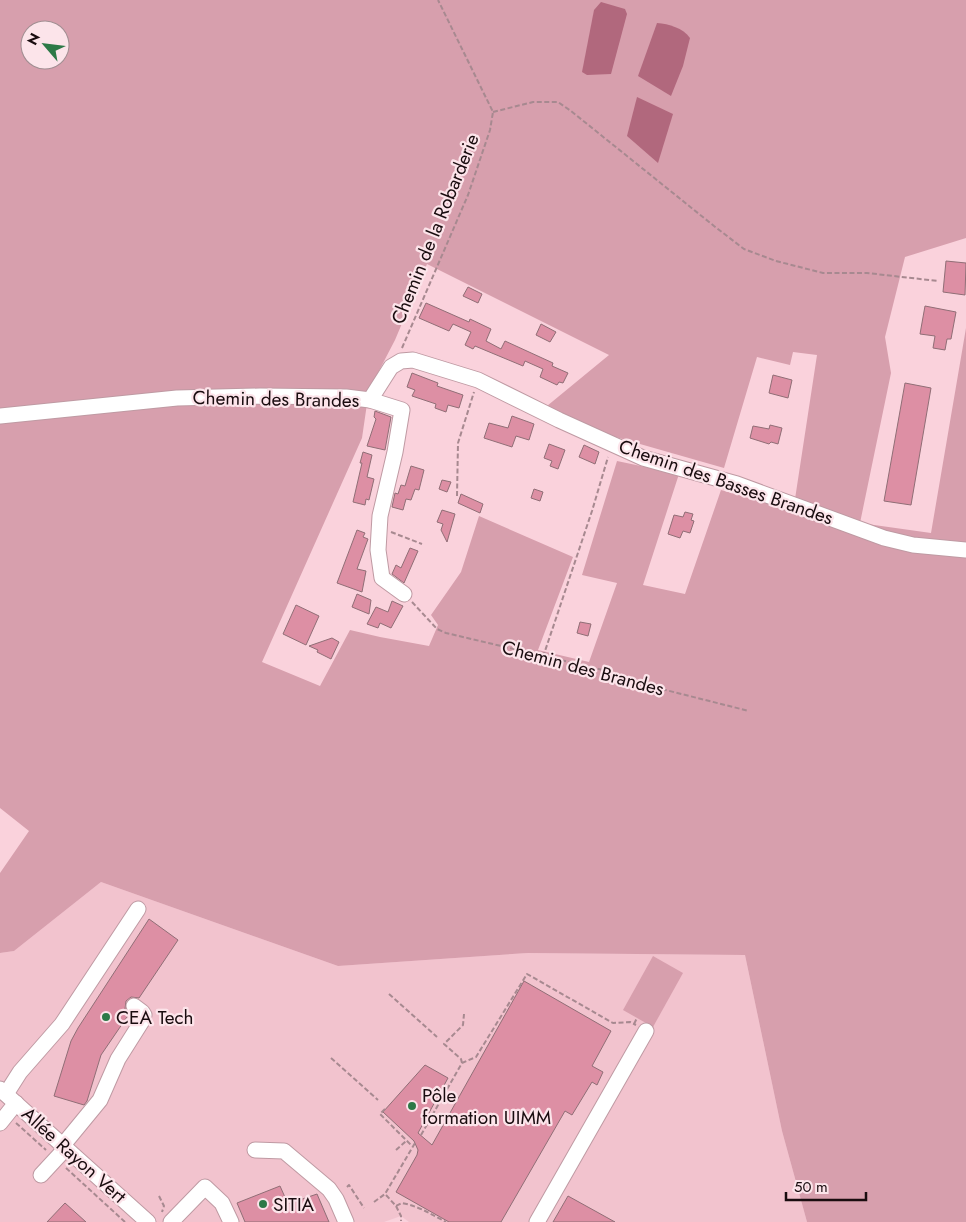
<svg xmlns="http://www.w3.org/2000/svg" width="966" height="1222" viewBox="0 0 966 1222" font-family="Jost,sans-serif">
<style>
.built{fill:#f2c3ce}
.green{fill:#d79fad;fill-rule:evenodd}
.water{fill:#b1687d}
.building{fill:#dd8fa4;stroke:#906e76}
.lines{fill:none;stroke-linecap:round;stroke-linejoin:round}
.minor-casing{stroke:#bf9aa3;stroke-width:17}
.path{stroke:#a78990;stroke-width:2;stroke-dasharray:5 2.5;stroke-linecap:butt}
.minor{stroke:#fff;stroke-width:15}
.poi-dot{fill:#2d7947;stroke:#fce4ea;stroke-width:2}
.labels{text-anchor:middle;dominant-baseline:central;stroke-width:4.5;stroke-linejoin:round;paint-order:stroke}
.street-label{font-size:19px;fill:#190c0f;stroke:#fce4ea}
.poi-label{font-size:19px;fill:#190c0f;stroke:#fce4ea;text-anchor:start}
</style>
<rect width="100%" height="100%" fill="#fad2dc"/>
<path class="built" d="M101 882 338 966 528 953 745 955 782 1131 807 1222H409L401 1216 384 1222H0V953L14 951Z"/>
<g class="green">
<path d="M0 0H966V238L905 257 885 337 891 373 860 523 931 533 966 328V1222H807L782 1131 745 955 528 953 338 966 101 882 14 951 0 953V873L29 831 0 808ZM30 30H60V60H30ZM427 264 609 355 547 406 612 436 724 468 757 357 790 365 793 352 817 355 795 499 791 510 721 490 685 594 643 585 679 474 617 461 582 575 617 583 589 662 538 650 573 557 479 516 461 572 431 615 438 625 429 646 380 637 350 630 320 686 262 662 362 438 369 390 395 340Z"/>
<path d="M653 956 683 973 653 1027 623 1010Z"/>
</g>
<g class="water">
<path d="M601 2 625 9 627 14 611 74 587 75 582 72 594 10Z"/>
<path d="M657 23C669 24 683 28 690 38L683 66 671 96 638 76Z"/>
<path d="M637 97 673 114 658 163 627 136Z"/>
</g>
<g class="building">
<path d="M946 261 966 263 965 295 943 292Z"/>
<path d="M468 287 482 294 478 303 463 296Z"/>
<path d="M426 303 469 322 470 319 491 329 486 341 501 349 505 341 553 363 552 366 568 373 563 383 559 382 557 385 540 377 543 369 525 361 523 366 475 346 473 349 465 345 471 332 453 324 449 331 419 318Z"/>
<path d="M925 306 956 312 951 339H947L945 350 933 348 935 336 920 334Z"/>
<path d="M541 324 556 332 550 342 536 335Z"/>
<path d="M412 373 438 383 437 386 463 395 459 408 448 405 446 412 435 408 436 404 412 396 415 390 407 387Z"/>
<path d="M773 375 792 380 788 398 769 393Z"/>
<path d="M905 383 931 388 911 505 884 501Z"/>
<path d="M375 411 391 417 385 450 367 446 376 419 374 417Z"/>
<path d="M512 416 534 424 529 440 516 436 512 447 484 438 489 423 508 428Z"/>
<path d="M770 425 782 428 778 444 771 442 769 444 750 438 753 426 769 429Z"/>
<path d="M549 444 565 450 558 469 550 466 552 461 544 458Z"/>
<path d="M584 445 599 452 595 464 579 457Z"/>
<path d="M363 452 372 455 367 477 374 479 369 500 366 499 365 505 353 502 362 463H360Z"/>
<path d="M411 466 424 470 419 490 415 489 411 500 406 499 403 510 392 507 395 493 398 494 401 485 405 486Z"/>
<path d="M442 480 451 482 447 492 439 489Z"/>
<path d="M534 489 543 492 540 501 531 498Z"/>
<path d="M461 494 483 504 480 513 458 503Z"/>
<path d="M442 510 455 514 447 542 441 530 443 524 437 522Z"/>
<path d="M685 512 693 514 691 520 694 521 690 533 683 531 680 538 668 534 674 515 683 517Z"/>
<path d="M357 530 365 533 363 537 368 539 357 569 366 571 362 592 337 583Z"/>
<path d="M410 548 418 551 404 583 392 574 396 565 401 568Z"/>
<path d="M357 594 371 600 369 614 352 607Z"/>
<path d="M392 601 403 606 391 628 380 623 378 628 367 624 376 607 388 612Z"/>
<path d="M296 605 319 616 306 645 283 634Z"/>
<path d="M580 622 591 624 588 636 577 633Z"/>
<path d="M332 638 339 642 331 659 317 652 318 650 309 646Z"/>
<path d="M149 919 178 940 139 998 131 997 126 1001 125 1009 129 1014 101 1055 87 1101 84 1105 54 1096 71 1041 78 1028Z"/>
<path d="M524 981 611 1031 592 1066 603 1072 597 1085 592 1082 572 1115 565 1111 501 1222H449L396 1192 417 1155 418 1150 414 1141 383 1112 425 1065 448 1078 418 1133 432 1145Z"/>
<path d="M280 1186 288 1204 317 1194 329 1222H245L237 1203Z"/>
<path d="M568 1196 615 1222H553Z"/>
<path d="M65 1203 86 1222H47Z"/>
</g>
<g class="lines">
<defs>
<g id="minor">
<path d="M370 400 391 367 401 361 413 360 478 380 559 420 643 458 737 484 884 538 913 545 966 550"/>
<path d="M0 416 177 398 260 396 346 397 370 400 402 410 395 452 380 516 378 550 382 578 404 594"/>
<path d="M0 1089 148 1222"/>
<path d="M6 1094 20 1072 62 1024 138 909"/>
<path d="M0 1123 16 1103"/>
<path d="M63 1145 100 1100 118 1059 142 1021 144 1015 142 1012 134 1006"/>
<path d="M255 1150 284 1151 329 1189 336 1199 346 1222"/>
<path d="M41 1175 66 1148"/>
<path d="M171 1222 205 1187 222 1203 231 1222"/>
<path d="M537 1222 646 1031"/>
</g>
</defs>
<use href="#minor" class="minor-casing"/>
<g class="path">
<path d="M493 112 533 102H558L571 111 714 226 744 249 776 261 823 273H867L938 281"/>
<path d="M402 348 468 195 490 130 493 112 438 0"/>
<path d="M457 496 458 443 474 392"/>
<path d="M391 532 422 544"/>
<path d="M412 602 437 629 446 633 603 670 630 681 749 711"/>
<path d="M543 657 592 511 608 457"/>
<path d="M389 994 437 1037"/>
<path d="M634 1024 637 1018"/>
<path d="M331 1058 378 1100"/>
<path d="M462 1063 461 1059 444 1044 463 1025 464 1014"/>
<path d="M385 1109 380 1114 412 1146"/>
<path d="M16 1123 46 1150"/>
<path d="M421 1135 462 1063 476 1057 527 974 613 1023 630 1022 636 1025"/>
<path d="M396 1150 406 1141"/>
<path d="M66 1168 125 1222"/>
<path d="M347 1187 349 1185 364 1208"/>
<path d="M386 1195 396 1206 402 1203C418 1206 431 1214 446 1222"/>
<path d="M159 1196 164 1206 162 1212"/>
<path d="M374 1202 385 1194 415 1143"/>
<path d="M396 1206 401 1216V1221"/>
</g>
<use href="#minor" class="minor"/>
</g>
<g class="poi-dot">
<circle cx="106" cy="1017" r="5"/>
<circle cx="412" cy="1106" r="5"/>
<circle cx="263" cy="1204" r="5"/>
</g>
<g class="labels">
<g class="street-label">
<text transform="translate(435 229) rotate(-68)">Chemin de la Robarderie</text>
<text transform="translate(276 399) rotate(1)">Chemin des Brandes</text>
<text transform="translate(726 482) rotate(19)">Chemin des Basses Brandes</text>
<text transform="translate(583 668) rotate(15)">Chemin des Brandes</text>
<text transform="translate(74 1155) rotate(42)">Allée Rayon Vert</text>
</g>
<g class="poi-label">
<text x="116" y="1017">CEA Tech</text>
<text x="422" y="1095">Pôle<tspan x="422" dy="22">formation UIMM</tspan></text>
<text x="273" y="1204">SITIA</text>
</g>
</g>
<g transform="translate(45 45) rotate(298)"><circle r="24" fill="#fce4ea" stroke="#a18e92"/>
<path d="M0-4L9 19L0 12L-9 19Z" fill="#2d7947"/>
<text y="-8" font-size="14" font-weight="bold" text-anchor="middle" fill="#190c0f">N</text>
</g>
<path d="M786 1192v8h80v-8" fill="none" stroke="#190c0f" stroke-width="2.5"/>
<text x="794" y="1192" font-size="15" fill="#190c0f" stroke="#fce4ea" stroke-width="4" paint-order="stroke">50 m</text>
</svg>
